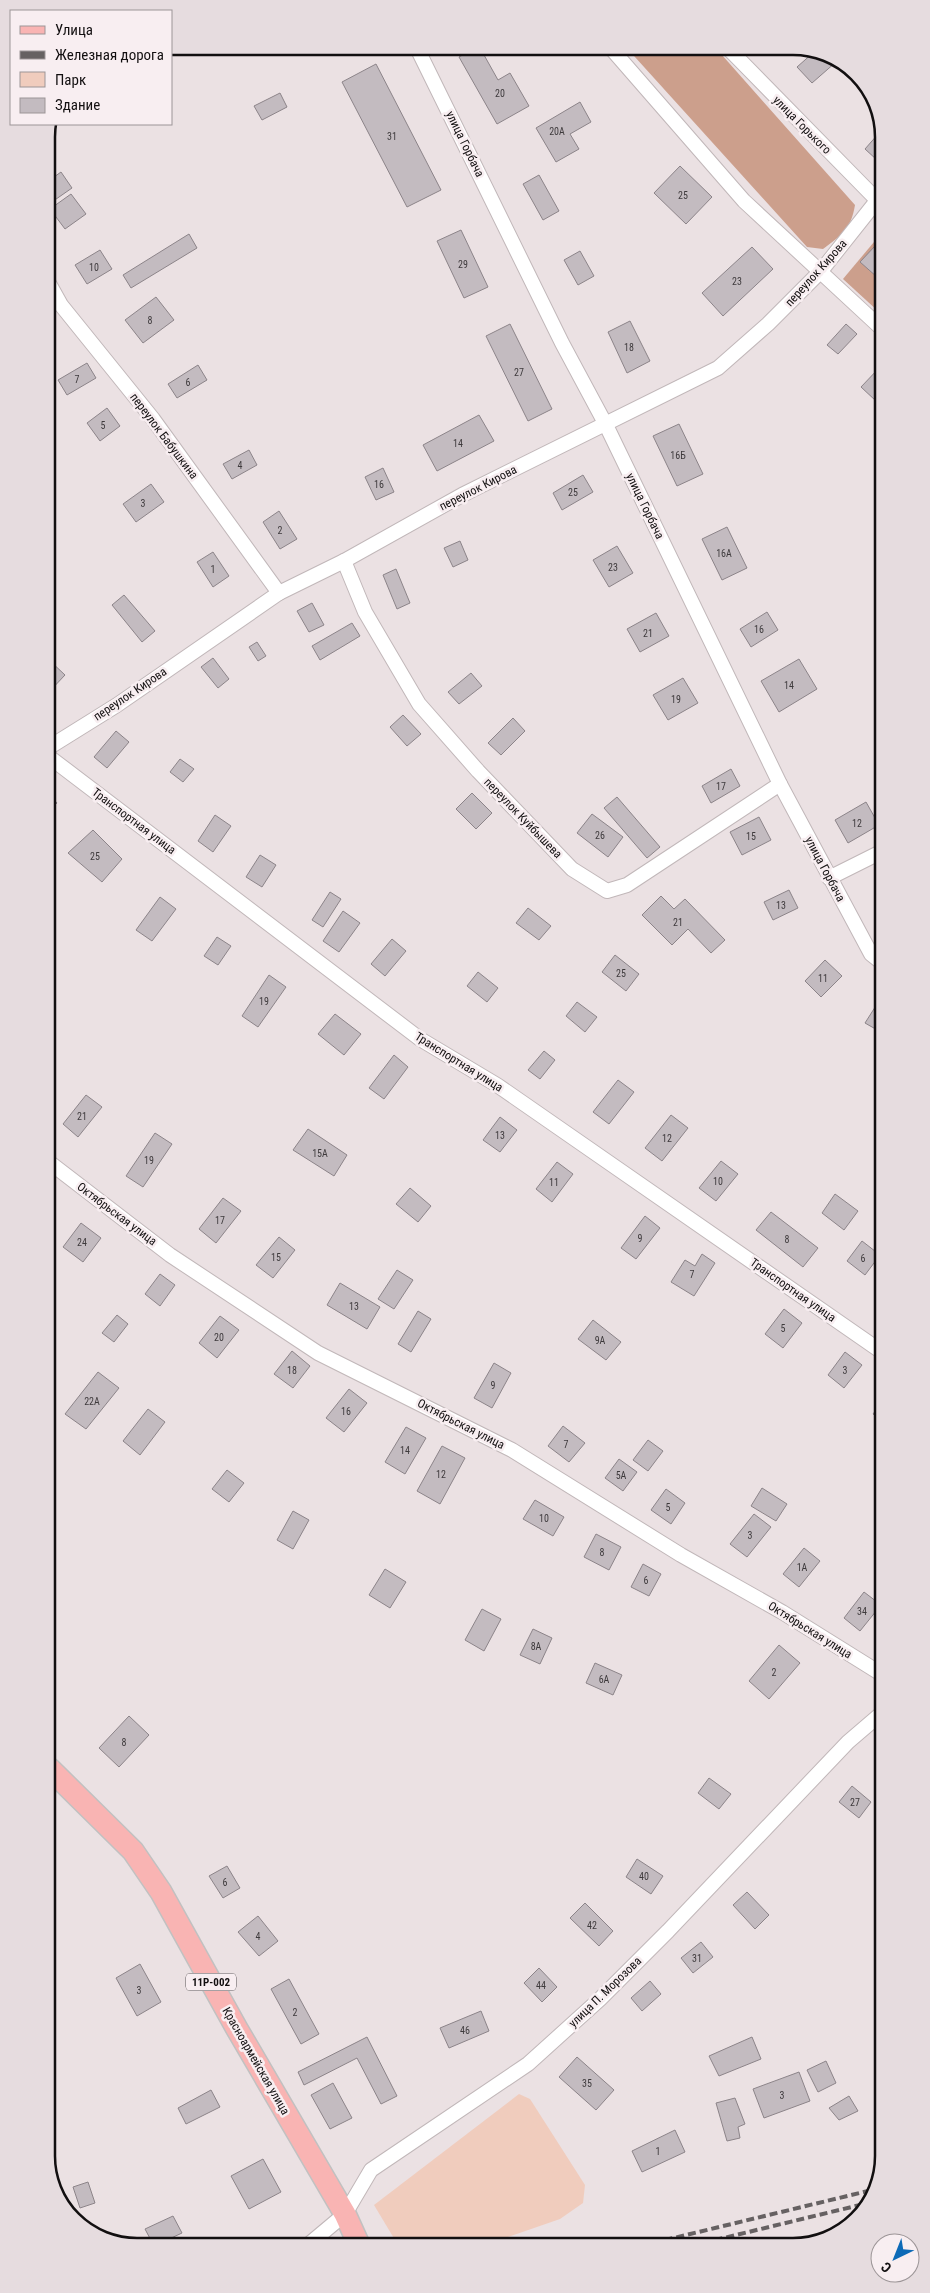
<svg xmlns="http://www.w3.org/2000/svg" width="930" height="2293" viewBox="0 0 930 2293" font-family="'Roboto Condensed',sans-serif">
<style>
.green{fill:#f0ccbd}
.forest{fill:#cc9f8c}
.building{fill:#c3bbc0;stroke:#8c8489}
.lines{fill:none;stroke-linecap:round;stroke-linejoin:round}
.minor-casing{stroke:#c1b7b9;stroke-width:16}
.primary-casing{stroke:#c1c1c1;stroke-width:24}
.minor{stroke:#fff;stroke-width:14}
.primary{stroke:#f9b4b3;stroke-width:21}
.rail{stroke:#666162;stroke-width:4;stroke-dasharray:8 4;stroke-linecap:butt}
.labels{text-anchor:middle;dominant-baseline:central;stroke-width:5;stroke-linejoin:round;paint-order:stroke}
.number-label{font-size:10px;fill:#3e3a3c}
.shield{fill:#f8eef1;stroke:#575254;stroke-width:1}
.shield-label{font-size:11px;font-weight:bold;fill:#120f10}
.street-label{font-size:12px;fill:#120f10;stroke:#f8eef1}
.rim{fill:none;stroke:#120f10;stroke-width:2.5}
</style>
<rect width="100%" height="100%" fill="#ebe1e3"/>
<path class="green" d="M519 2094 530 2099 585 2185 583 2203 560 2219 488 2244 398 2245 374 2205Z"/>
<g class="forest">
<path d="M625 46H714L855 205C851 229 842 235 823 249L807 247Z"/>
<path d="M879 236V312L843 279Z"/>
</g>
<g class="building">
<path d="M479 46 498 80 510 73 529 106 497 124 459 57Z"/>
<path d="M814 52 836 62 812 83 797 67Z"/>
<path d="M376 64 441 190 407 207 342 82Z"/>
<path d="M280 93 287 107 262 120 254 106Z"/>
<path d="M580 102 591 122 570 134 579 149 556 162 536 128Z"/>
<path d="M879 133V157L877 160 865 149Z"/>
<path d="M680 166 712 197 686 224 654 193Z"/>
<path d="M61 172 72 188 49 204 47 201V182Z"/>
<path d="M539 175 559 211 543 220 523 184Z"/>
<path d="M71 194 86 214 65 229 50 209Z"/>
<path d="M461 230 488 287 464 298 437 241Z"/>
<path d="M189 234 197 248 131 288 123 275Z"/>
<path d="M875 246 879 249V275L877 277 860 262Z"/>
<path d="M752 247 773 269 723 316 702 293Z"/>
<path d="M100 250 112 269 87 284 75 265Z"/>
<path d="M580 251 594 276 578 285 564 260Z"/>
<path d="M156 297 174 320 143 343 125 320Z"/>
<path d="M630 321 650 361 627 373 608 332Z"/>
<path d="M510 324 552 409 528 421 486 336Z"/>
<path d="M846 324 857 334 838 354 827 345Z"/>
<path d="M87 363 96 378 67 395 58 380Z"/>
<path d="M198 365 207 380 177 398 168 384Z"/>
<path d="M880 367V397L876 401 861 387Z"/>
<path d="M107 408 120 426 100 441 87 423Z"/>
<path d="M479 415 494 441 437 471 423 445Z"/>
<path d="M679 424 703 474 677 486 653 436Z"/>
<path d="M249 450 257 465 232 479 223 464Z"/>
<path d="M383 468 394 492 376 500 365 477Z"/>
<path d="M583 475 593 492 562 510 553 493Z"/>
<path d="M151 484 164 502 136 522 123 504Z"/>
<path d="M279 511 297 539 280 549 263 522Z"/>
<path d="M727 527 747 568 722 580 702 539Z"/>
<path d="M460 541 468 560 453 567 444 548Z"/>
<path d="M617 546 633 573 609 587 593 560Z"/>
<path d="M213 552 229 576 213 587 197 562Z"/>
<path d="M396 569 410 603 397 609 383 575Z"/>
<path d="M124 595 155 631 142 642 112 605Z"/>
<path d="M312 603 324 625 309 632 297 611Z"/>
<path d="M767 612 778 630 751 647 740 629Z"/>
<path d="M656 613 669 636 640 652 627 629Z"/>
<path d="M352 623 360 636 320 660 312 646Z"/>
<path d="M257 642 266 656 258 661 249 647Z"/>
<path d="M213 658 229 679 218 688 201 667Z"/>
<path d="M48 659 65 675 48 693Z"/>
<path d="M799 659 817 689 779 712 761 681Z"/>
<path d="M471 673 482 686 459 704 448 692Z"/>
<path d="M683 678 698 703 668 720 653 695Z"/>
<path d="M403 715 421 734 407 746 390 727Z"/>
<path d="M513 718 525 731 501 755 488 743Z"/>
<path d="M116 731 129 742 107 768 94 757Z"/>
<path d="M180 759 194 769 183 782 170 772Z"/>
<path d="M731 769 740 786 711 803 702 786Z"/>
<path d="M48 793 57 803 48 811Z"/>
<path d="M472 793 492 813 476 829 456 809Z"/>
<path d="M617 797 660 847 647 858 604 808Z"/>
<path d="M866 802 879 825 848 843 835 820Z"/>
<path d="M592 814 623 837 608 857 577 833Z"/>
<path d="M215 815 231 826 213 852 198 841Z"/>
<path d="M759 817 771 840 742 855 730 832Z"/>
<path d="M93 830 122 859 102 882 68 853Z"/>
<path d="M260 855 276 865 262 887 246 877Z"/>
<path d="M789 890 798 908 773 920 764 902Z"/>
<path d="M330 892 341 899 323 927 312 920Z"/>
<path d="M661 896 674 909 685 899 725 940 711 953 688 929 672 945 642 915Z"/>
<path d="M160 897 176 909 152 941 136 930Z"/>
<path d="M528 908 551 926 539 940 516 923Z"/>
<path d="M343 911 360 923 339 952 323 941Z"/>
<path d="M217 937 231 946 218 965 204 956Z"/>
<path d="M392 939 406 951 385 976 371 964Z"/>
<path d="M615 955 639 974 626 991 602 972Z"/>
<path d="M825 960 842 976 821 997 805 981Z"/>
<path d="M478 972 498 988 487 1002 467 986Z"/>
<path d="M269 975 286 987 258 1027 242 1016Z"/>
<path d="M879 1001 881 1002 879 1031 865 1023Z"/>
<path d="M577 1002 597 1017 585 1032 566 1016Z"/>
<path d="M335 1014 361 1034 344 1055 318 1034Z"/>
<path d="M544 1051 555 1060 540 1079 528 1070Z"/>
<path d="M394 1055 408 1067 384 1099 369 1088Z"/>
<path d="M618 1080 634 1092 609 1124 593 1112Z"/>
<path d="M86 1095 102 1107 78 1137 63 1124Z"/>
<path d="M671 1115 688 1128 662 1161 645 1148Z"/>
<path d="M500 1117 517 1130 500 1152 483 1140Z"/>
<path d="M308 1129 347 1155 334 1176 293 1150Z"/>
<path d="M155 1133 172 1144 143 1187 126 1176Z"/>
<path d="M721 1161 738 1174 716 1201 699 1188Z"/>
<path d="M557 1162 573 1174 552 1202 536 1189Z"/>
<path d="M410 1188 431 1206 418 1222 396 1204Z"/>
<path d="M835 1194 858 1211 844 1230 822 1213Z"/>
<path d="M223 1198 241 1211 216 1243 199 1229Z"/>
<path d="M771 1212 818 1248 803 1267 756 1230Z"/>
<path d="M645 1216 660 1228 636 1259 621 1248Z"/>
<path d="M81 1223 101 1238 83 1262 63 1247Z"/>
<path d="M279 1237 295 1250 273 1278 256 1265Z"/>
<path d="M862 1241 880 1255 865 1275 847 1261Z"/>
<path d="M702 1254 715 1263 694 1296 671 1282 685 1260 695 1266Z"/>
<path d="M397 1270 413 1280 394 1309 378 1299Z"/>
<path d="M160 1274 175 1285 160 1306 145 1294Z"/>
<path d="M340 1283 380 1307 367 1329 327 1305Z"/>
<path d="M784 1309 802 1323 783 1348 765 1334Z"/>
<path d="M418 1311 431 1319 411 1352 398 1344Z"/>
<path d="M117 1315 128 1324 114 1342 102 1333Z"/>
<path d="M220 1316 239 1330 217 1358 199 1343Z"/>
<path d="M593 1320 621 1342 606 1360 578 1339Z"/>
<path d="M292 1351 310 1366 293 1388 274 1374Z"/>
<path d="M845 1352 862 1365 844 1388 828 1375Z"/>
<path d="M494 1363 511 1373 492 1408 474 1398Z"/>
<path d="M98 1372 119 1388 86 1429 65 1414Z"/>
<path d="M349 1389 367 1403 344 1432 326 1418Z"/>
<path d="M882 1402V1421L873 1414Z"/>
<path d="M148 1409 165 1422 140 1455 123 1441Z"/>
<path d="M563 1426 585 1443 569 1462 548 1446Z"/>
<path d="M406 1427 426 1438 405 1474 385 1462Z"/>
<path d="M648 1440 663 1451 648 1471 633 1460Z"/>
<path d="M442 1446 465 1458 440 1504 417 1491Z"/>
<path d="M619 1459 637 1472 623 1491 605 1478Z"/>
<path d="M227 1470 244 1483 229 1502 212 1489Z"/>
<path d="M762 1488 787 1504 776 1521 751 1506Z"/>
<path d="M666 1489 685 1503 671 1524 651 1510Z"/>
<path d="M535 1500 564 1517 553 1536 523 1519Z"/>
<path d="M293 1511 309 1520 293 1549 277 1540Z"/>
<path d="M754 1514 771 1527 747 1557 730 1544Z"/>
<path d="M596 1534 621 1547 609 1570 584 1557Z"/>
<path d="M804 1548 820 1561 799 1587 783 1574Z"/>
<path d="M643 1564 661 1574 649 1596 631 1587Z"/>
<path d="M385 1569 406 1582 390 1608 369 1595Z"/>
<path d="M864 1592 881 1605 860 1631 844 1618Z"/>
<path d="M482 1609 501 1619 484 1651 465 1640Z"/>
<path d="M533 1629 552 1638 540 1664 520 1655Z"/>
<path d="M779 1645 800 1663 769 1699 749 1681Z"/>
<path d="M595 1663 622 1675 613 1695 586 1683Z"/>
<path d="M129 1716 149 1735 119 1767 99 1748Z"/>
<path d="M709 1778 731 1794 719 1809 698 1793Z"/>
<path d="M852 1786 871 1802 859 1818 839 1802Z"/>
<path d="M637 1859 663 1876 651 1894 626 1877Z"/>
<path d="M227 1866 240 1888 223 1898 209 1876Z"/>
<path d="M747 1892 769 1915 755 1929 733 1905Z"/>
<path d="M585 1903 613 1931 599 1946 570 1918Z"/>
<path d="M258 1916 278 1941 259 1956 238 1932Z"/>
<path d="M701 1942 713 1957 693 1973 681 1958Z"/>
<path d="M140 1964 161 2002 137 2016 116 1978Z"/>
<path d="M539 1968 557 1987 542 2002 524 1983Z"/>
<path d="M289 1979 319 2034 301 2044 271 1989Z"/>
<path d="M650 1981 661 1994 642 2011 631 1998Z"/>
<path d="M481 2011 489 2031 449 2048 440 2028Z"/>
<path d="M367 2037 397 2096 381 2104 357 2058 304 2085 298 2072Z"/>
<path d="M752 2037 761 2059 719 2076 709 2056Z"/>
<path d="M577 2057 614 2090 596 2110 559 2077Z"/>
<path d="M826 2061 836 2083 818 2092 807 2070Z"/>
<path d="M799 2072 810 2101 764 2118 753 2089Z"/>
<path d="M333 2083 352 2118 330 2129 311 2095Z"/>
<path d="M211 2090 220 2107 186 2124 178 2108Z"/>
<path d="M849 2096 858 2111 839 2120 829 2108Z"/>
<path d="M735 2098 745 2124 738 2127 740 2138 727 2141 716 2103Z"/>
<path d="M675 2130 685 2152 642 2172 632 2151Z"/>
<path d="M263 2159 281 2192 249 2209 231 2176Z"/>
<path d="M88 2182 95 2203 80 2208 73 2187Z"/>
<path d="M173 2216 182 2233 154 2246 145 2229Z"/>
</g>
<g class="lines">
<defs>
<g id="minor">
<path d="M416 46 562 343 606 425 780 784 871 954 881 962"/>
<path d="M609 46 744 201 880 327"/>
<path d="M726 46 879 202"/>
<path d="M47 280 61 305 153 419 279 593"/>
<path d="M344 561 365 612 419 704 478 771 572 869 607 891 627 885 780 784"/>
<path d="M48 748 117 705 279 593 344 561 462 495 718 368 768 324 821 271 879 198"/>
<path d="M48 756 420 1039 497 1085 882 1352"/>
<path d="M829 878 881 852"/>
<path d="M49 1162 170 1255 318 1353 512 1450 681 1555 782 1612 883 1675"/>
<path d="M308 2245 345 2214 371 2170 528 2064 600 1999 668 1931 848 1742 883 1712"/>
</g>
<path id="primary" d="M50 1769 133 1851 161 1892 237 2029 345 2214 359 2245"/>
</defs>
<use href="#minor" class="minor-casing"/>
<use href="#primary" class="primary-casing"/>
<use href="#minor" class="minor"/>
<use href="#primary" class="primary"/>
<g class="rail">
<path d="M653 2243 872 2190"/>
<path d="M703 2243 868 2203"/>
</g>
</g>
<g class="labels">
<g class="number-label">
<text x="500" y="93">20</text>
<text x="557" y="131">20А</text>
<text x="392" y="136">31</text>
<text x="683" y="195">25</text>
<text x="463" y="264">29</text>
<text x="94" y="267">10</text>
<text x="737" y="281">23</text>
<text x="150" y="320">8</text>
<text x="629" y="347">18</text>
<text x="519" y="372">27</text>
<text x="77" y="379">7</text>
<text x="188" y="382">6</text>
<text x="103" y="425">5</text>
<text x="458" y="443">14</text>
<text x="678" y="455">16Б</text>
<text x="240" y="465">4</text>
<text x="379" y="484">16</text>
<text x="573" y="492">25</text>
<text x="143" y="503">3</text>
<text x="280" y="530">2</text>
<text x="724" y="553">16А</text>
<text x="613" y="567">23</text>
<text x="213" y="569">1</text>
<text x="759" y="629">16</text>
<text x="648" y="633">21</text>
<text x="789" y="685">14</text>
<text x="676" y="699">19</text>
<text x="721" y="786">17</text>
<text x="857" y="823">12</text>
<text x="600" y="835">26</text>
<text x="751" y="836">15</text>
<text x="95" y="856">25</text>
<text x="781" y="905">13</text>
<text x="678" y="922">21</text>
<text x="621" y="973">25</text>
<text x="823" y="978">11</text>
<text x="264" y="1001">19</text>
<text x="82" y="1116">21</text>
<text x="500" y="1135">13</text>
<text x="667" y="1138">12</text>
<text x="320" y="1153">15А</text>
<text x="149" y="1160">19</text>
<text x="718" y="1181">10</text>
<text x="554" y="1182">11</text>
<text x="220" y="1220">17</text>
<text x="640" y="1238">9</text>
<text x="787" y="1239">8</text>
<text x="82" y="1242">24</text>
<text x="276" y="1257">15</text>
<text x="863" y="1258">6</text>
<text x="692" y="1274">7</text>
<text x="354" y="1306">13</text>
<text x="783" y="1328">5</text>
<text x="219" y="1337">20</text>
<text x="600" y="1340">9А</text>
<text x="292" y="1370">18</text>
<text x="845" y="1370">3</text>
<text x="493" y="1385">9</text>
<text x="92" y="1401">22А</text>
<text x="346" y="1411">16</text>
<text x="566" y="1444">7</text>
<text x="405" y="1450">14</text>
<text x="441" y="1474">12</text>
<text x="621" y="1475">5А</text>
<text x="668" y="1507">5</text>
<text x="544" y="1518">10</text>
<text x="750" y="1535">3</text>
<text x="602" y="1552">8</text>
<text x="802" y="1567">1А</text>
<text x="646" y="1580">6</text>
<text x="862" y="1611">34</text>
<text x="536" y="1646">8А</text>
<text x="774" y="1672">2</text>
<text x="604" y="1679">6А</text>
<text x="124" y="1742">8</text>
<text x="855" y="1802">27</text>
<text x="644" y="1876">40</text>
<text x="225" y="1882">6</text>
<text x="592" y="1925">42</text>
<text x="258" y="1936">4</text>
<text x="697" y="1958">31</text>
<text x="541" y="1985">44</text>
<text x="139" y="1990">3</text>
<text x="295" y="2012">2</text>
<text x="465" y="2030">46</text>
<text x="587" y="2083">35</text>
<text x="782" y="2095">3</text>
<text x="658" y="2151">1</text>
</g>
<rect class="shield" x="186" y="1973.5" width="50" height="17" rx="4"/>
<g class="shield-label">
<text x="211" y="1982">11Р-002</text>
</g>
<g class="street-label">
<text transform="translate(802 125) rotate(45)">улица Горького</text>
<text transform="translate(465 144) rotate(64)">улица Горбача</text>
<text transform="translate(816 273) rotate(-48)">переулок Кирова</text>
<text transform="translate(164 436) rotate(53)">переулок Бабушкина</text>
<text transform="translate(478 488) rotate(-27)">переулок Кирова</text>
<text transform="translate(645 506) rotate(64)">улица Горбача</text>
<text transform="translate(130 694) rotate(-34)">переулок Кирова</text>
<text transform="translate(523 818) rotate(46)">переулок Куйбышева</text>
<text transform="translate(134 821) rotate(37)">Транспортная улица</text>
<text transform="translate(825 869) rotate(62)">улица Горбача</text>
<text transform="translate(459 1062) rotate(32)">Транспортная улица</text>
<text transform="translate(117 1214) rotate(37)">Октябрьская улица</text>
<text transform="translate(793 1290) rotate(35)">Транспортная улица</text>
<text transform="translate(461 1424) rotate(27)">Октябрьская улица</text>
<text transform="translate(810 1630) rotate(32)">Октябрьская улица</text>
<text transform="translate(605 1992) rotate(-44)">улица П. Морозова</text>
<text transform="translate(256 2061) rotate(60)">Красноармейская улица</text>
</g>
</g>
<path d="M0 0H930V2293H0ZM137 55H793A82 82 0 0 1 875 137V2156A82 82 0 0 1 793 2238H137A82 82 0 0 1 55 2156V137A82 82 0 0 1 137 55Z" fill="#e6dcdf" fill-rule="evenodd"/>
<path class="rim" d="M137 55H793A82 82 0 0 1 875 137V2156A82 82 0 0 1 793 2238H137A82 82 0 0 1 55 2156V137A82 82 0 0 1 137 55Z"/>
<rect x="10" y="10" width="162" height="115" fill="#f8eef1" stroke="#9c9597"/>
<rect x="20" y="26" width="25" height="8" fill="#f9b4b3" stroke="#9c9597"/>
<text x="55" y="35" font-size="15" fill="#120f10">Улица</text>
<rect x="20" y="51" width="25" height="8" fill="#666162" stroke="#9c9597"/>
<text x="55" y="60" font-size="15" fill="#120f10">Железная дорога</text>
<rect x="20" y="72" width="25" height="15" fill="#f0ccbd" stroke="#9c9597"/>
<text x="55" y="85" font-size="15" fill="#120f10">Парк</text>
<rect x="20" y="98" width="25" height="15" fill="#c3bbc0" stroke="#9c9597"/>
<text x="55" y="110" font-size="15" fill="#120f10">Здание</text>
<g transform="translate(895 2258) rotate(223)"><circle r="24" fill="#f8eef1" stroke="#9c9597"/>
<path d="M0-4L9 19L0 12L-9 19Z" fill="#0d6ab7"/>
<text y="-8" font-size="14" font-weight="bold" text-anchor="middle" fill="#120f10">С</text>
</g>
</svg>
